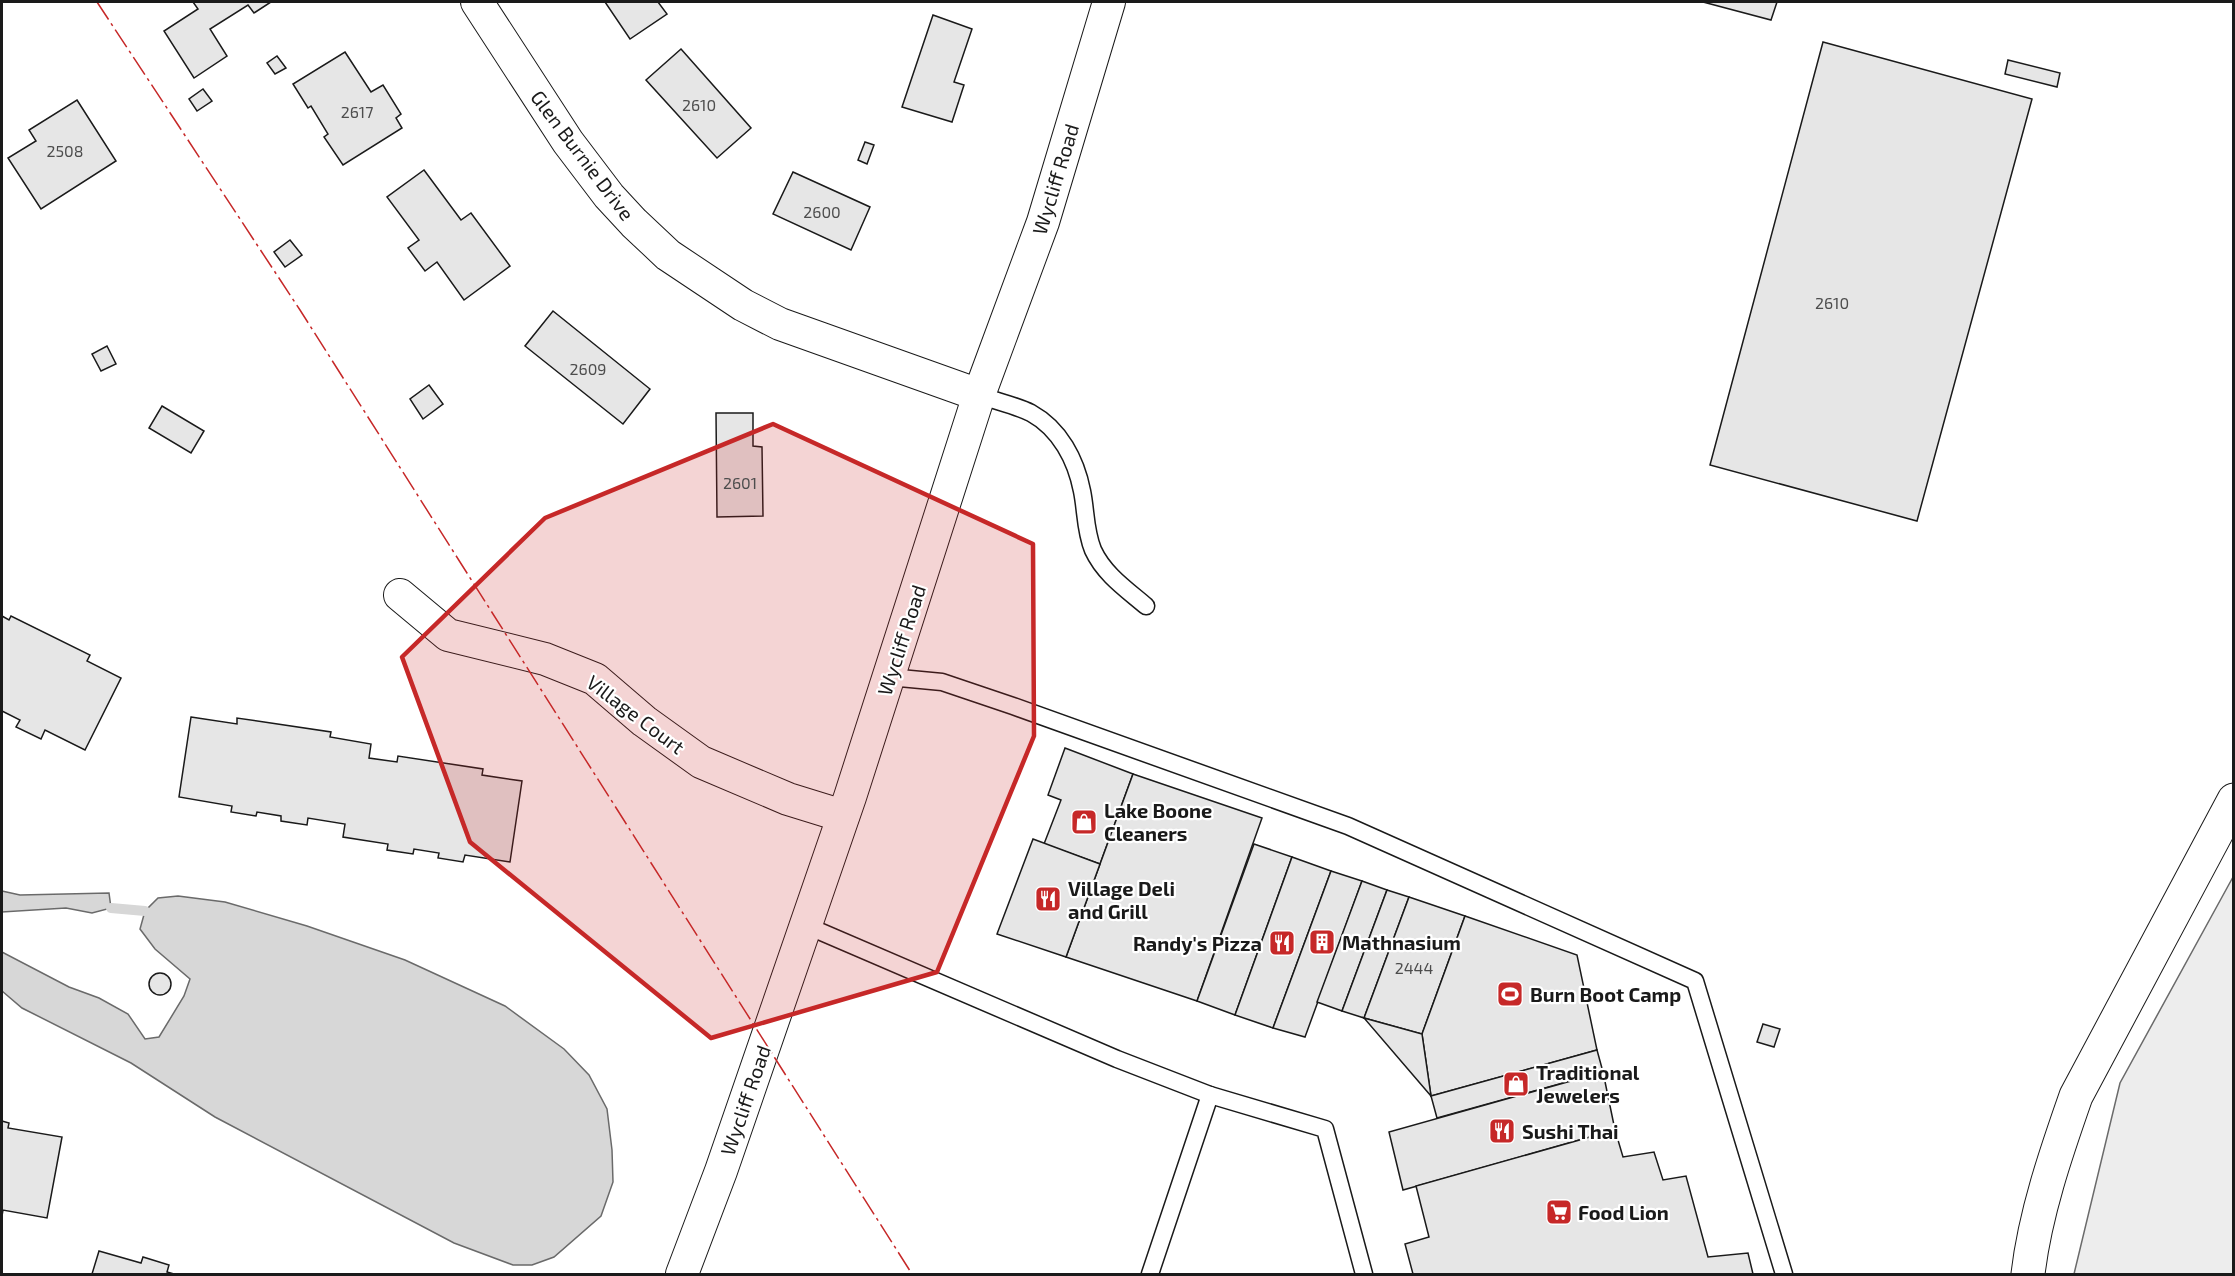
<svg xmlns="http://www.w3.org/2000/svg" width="2235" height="1276" viewBox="0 0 2235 1276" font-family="'Exo 2',sans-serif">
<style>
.green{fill:#ededed;stroke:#6a6a6a;stroke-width:1.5}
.water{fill:#d7d7d7;stroke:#6a6a6a;stroke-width:1.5}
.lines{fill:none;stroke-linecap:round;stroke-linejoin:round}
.stream{stroke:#d7d7d7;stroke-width:10}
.building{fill:#e6e6e6;stroke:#1a1a1a;stroke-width:1.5}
.lane-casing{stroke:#1a1a1a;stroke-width:19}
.street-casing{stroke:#1a1a1a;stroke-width:34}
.highway-casing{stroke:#1a1a1a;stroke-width:35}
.lane{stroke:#fff;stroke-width:16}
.street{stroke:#fff;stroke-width:32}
.highway{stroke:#fff;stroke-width:33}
.power{stroke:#c62828;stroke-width:1.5;stroke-dasharray:21 4.5 3 4.5;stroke-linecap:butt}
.marked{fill:#c62828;fill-opacity:0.2;stroke:#c62828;stroke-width:4.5;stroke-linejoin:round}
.labels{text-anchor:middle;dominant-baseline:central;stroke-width:4.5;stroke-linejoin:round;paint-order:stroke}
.number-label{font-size:16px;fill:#4d4d4d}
.street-label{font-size:20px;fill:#1a1a1a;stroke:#fff}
.poi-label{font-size:20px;font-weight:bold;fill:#1a1a1a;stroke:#fff;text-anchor:start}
</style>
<rect width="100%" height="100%" fill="#fff"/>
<path class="green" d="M2233 877V1274H2074L2120 1083Z"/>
<g class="water">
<path d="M2 891 20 895 109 893 111 908 92 913 66 908 2 912Z"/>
<path d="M178 896 225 902 307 926 405 960 505 1006 564 1049 589 1075 607 1109 612 1150 613 1182 601 1216 554 1257 532 1265H513L454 1243 215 1117 131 1063 22 1008 2 991V952L69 987 99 998 128 1014 145 1039 159 1037 184 996 190 979 155 949 140 929 145 911 158 898Z"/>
</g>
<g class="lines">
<path class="stream" d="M111 908 145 911"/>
</g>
<g class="building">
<path d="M193 2H271L254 13 248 5 210 29 227 56 194 78 164 31 198 9Z"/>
<path d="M605 2H658L667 14 630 39Z"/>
<path d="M1703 2H1777L1771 20Z"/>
<path d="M933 15 972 29 954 82 964 85 952 122 902 107Z"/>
<path d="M1823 42 2032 99 1917 521 1710 465Z"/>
<path d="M681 49 751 128 717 158 646 80Z"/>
<path d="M345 52 371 92 383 85 401 114 396 118 402 128 343 165 324 137 328 134 311 106 308 108 293 84Z"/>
<path d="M277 56 286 68 275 74 267 63Z"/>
<path d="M2008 60 2060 73 2057 87 2005 74Z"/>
<path d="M203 89 212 101 197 111 189 99Z"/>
<path d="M77 100 116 161 41 209 8 158 36 141 29 130Z"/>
<path d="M865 142 874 145 867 164 858 160Z"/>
<path d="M424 170 461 220 471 213 510 266 464 300 437 262 425 271 408 248 419 240 387 197Z"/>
<path d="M793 172 870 207 851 250 773 214Z"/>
<path d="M290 240 302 255 285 267 274 252Z"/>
<path d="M553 311 650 389 623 424 525 346Z"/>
<path d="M107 346 116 364 101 371 92 354Z"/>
<path d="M429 385 443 404 423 419 410 399Z"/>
<path d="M162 406 204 431 191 453 149 428Z"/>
<path d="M716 413H753V446L762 447 763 516 717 517Z"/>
<path d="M2 616 9 620 11 616 90 655 87 661 121 678 85 750 45 730 41 739 16 727 20 720 2 711Z"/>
<path d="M191 717 237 724V718L331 732 330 737 371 744 369 758 397 762 398 756 483 769 482 775 522 781 510 862 465 855 463 862 438 858 439 853 414 849 413 854 387 850 388 844 343 837 345 824 308 818 307 825 281 821V816L257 812 256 816 231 812 232 806 179 797Z"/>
<path d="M1065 748 1133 774 1100 864 1044 844 1061 800 1048 795Z"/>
<path d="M1133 774 1262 818 1197 1001 1066 957Z"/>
<path d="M1033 839 1100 864 1066 957 997 934Z"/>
<path d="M1254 844 1292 857 1235 1015 1197 1001Z"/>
<path d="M1292 857 1331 871 1273 1028 1235 1015Z"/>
<path d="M1331 871 1362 881 1305 1037 1273 1028Z"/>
<path d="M1362 881 1387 890 1342 1011 1317 1002Z"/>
<path d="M1387 890 1409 897 1364 1018 1342 1011Z"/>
<path d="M1409 897 1465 916 1422 1034 1364 1018Z"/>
<path d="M1465 916 1577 955 1597 1050 1431 1096 1422 1034Z"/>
<circle cx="160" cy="984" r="11"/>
<path d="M1364 1018 1422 1034 1431 1096Z"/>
<path d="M1763 1024 1780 1029 1774 1047 1757 1042Z"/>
<path d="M1597 1050 1603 1072 1437 1118 1431 1096Z"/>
<path d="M1603 1072 1615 1130 1403 1190 1389 1132Z"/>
<path d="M2 1121 9 1123 8 1128 62 1137 47 1218 3 1210 2 1216Z"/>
<path d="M1615 1130 1623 1157 1654 1152 1663 1180 1686 1176 1708 1257 1748 1253 1753 1274H1413L1405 1244 1429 1237 1416 1186Z"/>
<path d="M99 1251 141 1263 143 1257 169 1265 167 1272 174 1274H92Z"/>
</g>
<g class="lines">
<defs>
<g id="lane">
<path d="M979 395C995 401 1015 405 1031 413 1060 429 1076 460 1082 491 1086 510 1085 531 1093 550 1104 574 1126 589 1146 606"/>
<path d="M889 677 942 682 1013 706 1348 826 1695 981 1784 1274"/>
<path d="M805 925 1117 1059 1210 1095 1150 1274"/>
<path d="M1210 1095 1325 1129 1364 1274"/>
</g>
<g id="street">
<path d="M477 2 568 142 609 196 634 223 668 255 743 305 780 324 979 395"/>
<path d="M400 595 448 635 545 659 595 679 644 721 701 762 788 799 843 816"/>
<path d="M682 1274 721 1171 850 797 979 395 1043 222 1109 2"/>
</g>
<path id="highway" d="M2028 1274C2035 1214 2056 1153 2076 1096L2234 800"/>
</defs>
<use href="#lane" class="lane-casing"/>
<use href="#street" class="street-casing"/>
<use href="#highway" class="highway-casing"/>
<use href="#lane" class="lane"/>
<use href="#street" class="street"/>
<use href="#highway" class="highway"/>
<path class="power" d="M97 2 300 310 912 1274"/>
</g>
<path class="marked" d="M773 424 1033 544 1034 736 937 972 711 1038 470 842 402 657 545 518Z"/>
<defs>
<symbol id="shop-square" viewBox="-11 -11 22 22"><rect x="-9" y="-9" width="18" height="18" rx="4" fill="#c62828" stroke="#fff"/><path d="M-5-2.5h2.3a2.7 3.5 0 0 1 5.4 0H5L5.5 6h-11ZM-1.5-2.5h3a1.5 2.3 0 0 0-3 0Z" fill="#fff"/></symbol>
<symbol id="restaurant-square" viewBox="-11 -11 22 22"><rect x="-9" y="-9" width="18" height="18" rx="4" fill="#c62828" stroke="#fff"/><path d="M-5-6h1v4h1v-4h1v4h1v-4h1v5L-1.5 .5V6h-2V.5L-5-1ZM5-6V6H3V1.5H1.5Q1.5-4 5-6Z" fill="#fff"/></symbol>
<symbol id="building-square" viewBox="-11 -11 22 22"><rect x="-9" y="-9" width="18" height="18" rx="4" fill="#c62828" stroke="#fff"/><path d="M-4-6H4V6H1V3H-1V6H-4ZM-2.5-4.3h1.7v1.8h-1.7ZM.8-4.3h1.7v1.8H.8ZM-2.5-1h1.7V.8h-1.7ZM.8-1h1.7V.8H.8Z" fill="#fff"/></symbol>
<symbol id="stadium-square" viewBox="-11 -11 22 22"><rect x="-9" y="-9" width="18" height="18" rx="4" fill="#c62828" stroke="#fff"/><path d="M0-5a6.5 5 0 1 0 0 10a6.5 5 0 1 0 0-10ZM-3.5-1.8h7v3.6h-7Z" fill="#fff"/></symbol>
<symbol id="supermarket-square" viewBox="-11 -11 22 22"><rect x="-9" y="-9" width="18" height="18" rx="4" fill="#c62828" stroke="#fff"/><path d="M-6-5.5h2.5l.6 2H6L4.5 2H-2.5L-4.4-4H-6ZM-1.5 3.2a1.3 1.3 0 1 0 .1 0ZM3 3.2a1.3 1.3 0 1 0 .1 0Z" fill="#fff"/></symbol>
</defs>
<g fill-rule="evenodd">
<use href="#shop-square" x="1069" y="807" width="30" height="30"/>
<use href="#restaurant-square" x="1033" y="884" width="30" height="30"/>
<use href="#building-square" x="1307" y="927" width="30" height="30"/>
<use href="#restaurant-square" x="1267" y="928" width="30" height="30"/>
<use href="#stadium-square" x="1495" y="979" width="30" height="30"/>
<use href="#shop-square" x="1501" y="1069" width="30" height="30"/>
<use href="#restaurant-square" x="1487" y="1116" width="30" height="30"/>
<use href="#supermarket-square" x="1544" y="1197" width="30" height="30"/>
</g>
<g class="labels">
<g class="number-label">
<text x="699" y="104">2610</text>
<text x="357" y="111">2617</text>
<text x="65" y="150">2508</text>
<text x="822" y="211">2600</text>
<text x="1832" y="302">2610</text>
<text x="588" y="368">2609</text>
<text x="740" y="482">2601</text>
<text x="1414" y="967">2444</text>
</g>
<g class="street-label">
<text transform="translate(583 155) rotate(53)">Glen Burnie Drive</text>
<text transform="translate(1055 179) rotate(-73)">Wycliff Road</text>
<text transform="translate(901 640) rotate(-72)">Wycliff Road</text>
<text transform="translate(636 714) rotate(37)">Village Court</text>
<text transform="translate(745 1100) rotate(-71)">Wycliff Road</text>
</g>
<g class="poi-label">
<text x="1104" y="810">Lake Boone<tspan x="1104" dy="23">Cleaners</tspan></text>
<text x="1068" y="888">Village Deli<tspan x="1068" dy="23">and Grill</tspan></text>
<text x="1342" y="942">Mathnasium</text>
<text x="1262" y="943" text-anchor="end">Randy's Pizza</text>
<text x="1530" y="994">Burn Boot Camp</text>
<text x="1536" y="1072">Traditional<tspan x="1536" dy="23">Jewelers</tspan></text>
<text x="1522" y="1131">Sushi Thai</text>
<text x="1578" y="1212">Food Lion</text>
</g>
</g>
<rect width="2235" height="1276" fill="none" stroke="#1a1a1a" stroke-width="6"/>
</svg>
